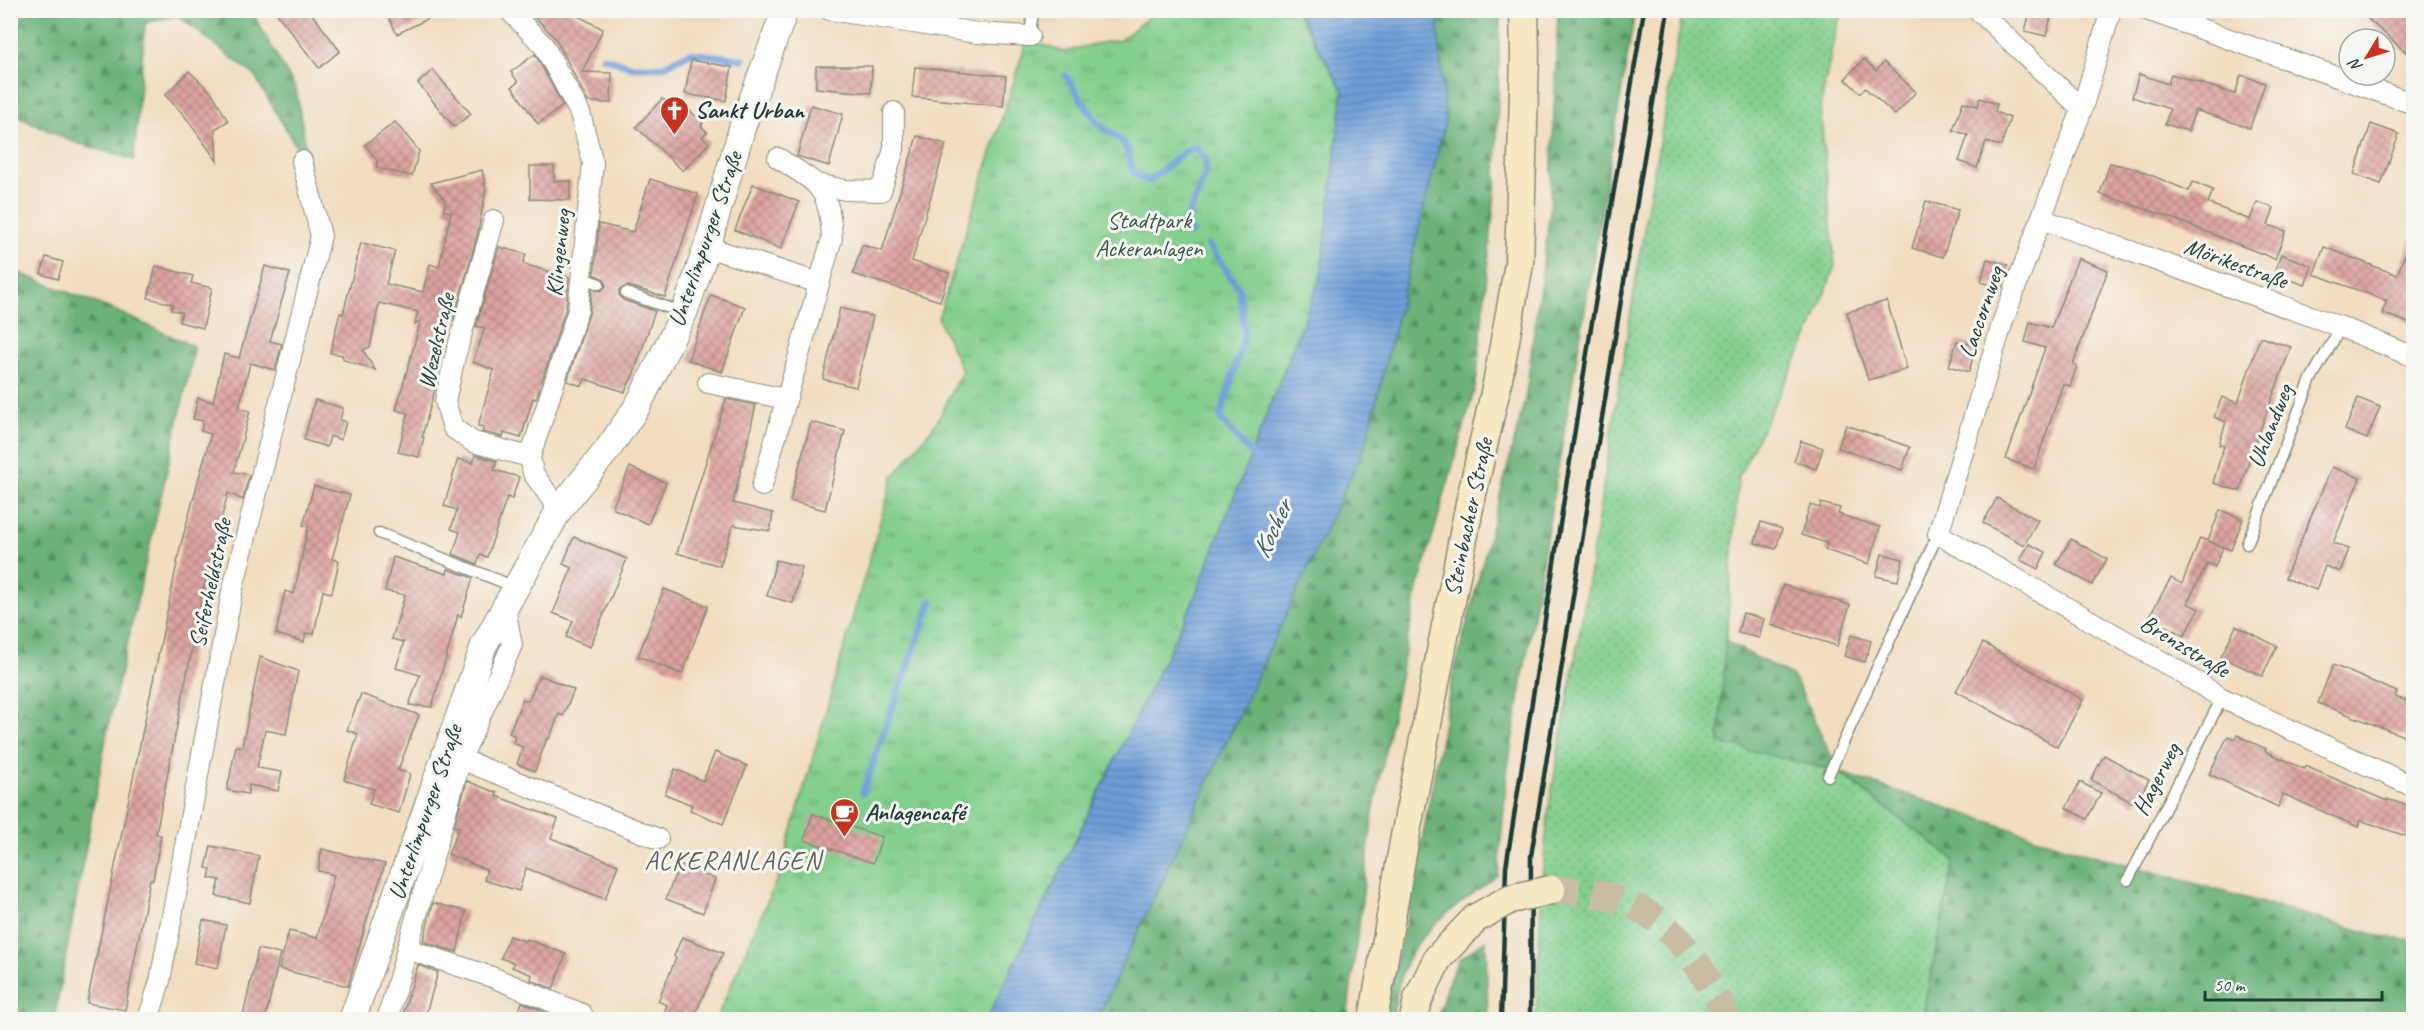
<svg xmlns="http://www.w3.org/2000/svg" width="2424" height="1030" viewBox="0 0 2424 1030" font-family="Caveat,sans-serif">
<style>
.grass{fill:url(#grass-dots);stroke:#518660;stroke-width:1.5}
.forest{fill:url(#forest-firs);stroke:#447856;stroke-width:1.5}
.park{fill:url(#park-tufts);stroke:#518660;stroke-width:1.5}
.water{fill:url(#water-rules);stroke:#466e86;stroke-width:1.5}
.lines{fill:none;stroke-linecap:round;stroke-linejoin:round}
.stream{stroke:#6e9ed8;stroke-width:7}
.building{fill:url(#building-cross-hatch)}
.secondary-tunnel{stroke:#c8bda3;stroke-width:28;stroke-dasharray:28 14;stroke-linecap:butt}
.service-casing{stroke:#888d7a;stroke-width:13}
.minor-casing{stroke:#888d7a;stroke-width:22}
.tertiary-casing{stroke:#888d7a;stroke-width:28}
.secondary-casing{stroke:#888d7a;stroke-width:31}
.service{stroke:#fff;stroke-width:10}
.minor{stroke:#fff;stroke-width:20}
.tertiary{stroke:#fff;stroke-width:26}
.secondary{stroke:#f7e9c3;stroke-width:28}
.rail{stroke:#1f3d34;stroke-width:4.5}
.secondary-bridge-casing{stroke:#888d7a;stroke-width:31;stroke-linecap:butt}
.secondary-bridge{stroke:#f7e9c3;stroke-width:28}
.labels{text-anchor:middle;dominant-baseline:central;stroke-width:6;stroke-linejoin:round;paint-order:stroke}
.poi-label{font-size:24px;font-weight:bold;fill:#1f3d34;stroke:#f6f6f2;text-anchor:start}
.park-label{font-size:24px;fill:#335a46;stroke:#f6f6f2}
.street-label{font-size:24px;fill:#1f3d34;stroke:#f6f6f2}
.water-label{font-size:26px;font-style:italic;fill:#375a65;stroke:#f6f6f2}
.neighbourhood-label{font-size:26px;letter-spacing:1.5px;fill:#62615a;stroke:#f6f6f2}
</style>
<defs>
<pattern id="grass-dots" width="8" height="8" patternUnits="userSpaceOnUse" patternTransform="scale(1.5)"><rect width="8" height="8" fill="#83cf8d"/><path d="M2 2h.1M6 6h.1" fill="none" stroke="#6ba974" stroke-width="1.8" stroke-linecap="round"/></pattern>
<pattern id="forest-firs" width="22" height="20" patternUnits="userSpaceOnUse" patternTransform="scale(1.5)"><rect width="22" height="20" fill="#6ab278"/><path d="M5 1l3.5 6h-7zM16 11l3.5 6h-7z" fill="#579263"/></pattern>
<pattern id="park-tufts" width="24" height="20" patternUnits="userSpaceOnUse" patternTransform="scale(1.5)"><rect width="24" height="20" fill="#83cf8d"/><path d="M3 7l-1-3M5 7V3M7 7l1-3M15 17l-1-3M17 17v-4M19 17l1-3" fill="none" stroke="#6ba974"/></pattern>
<pattern id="water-rules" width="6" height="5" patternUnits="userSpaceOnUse" patternTransform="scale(1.5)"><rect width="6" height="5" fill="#6e9ed8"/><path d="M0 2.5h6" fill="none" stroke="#5a82b0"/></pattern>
<pattern id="building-cross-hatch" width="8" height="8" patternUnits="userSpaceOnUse" patternTransform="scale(1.5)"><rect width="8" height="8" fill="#dda3a0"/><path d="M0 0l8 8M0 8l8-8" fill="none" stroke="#b38683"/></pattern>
</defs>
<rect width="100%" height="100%" fill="#f6f6f2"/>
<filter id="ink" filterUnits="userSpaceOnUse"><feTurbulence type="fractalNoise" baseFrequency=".0167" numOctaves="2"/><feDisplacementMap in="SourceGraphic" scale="12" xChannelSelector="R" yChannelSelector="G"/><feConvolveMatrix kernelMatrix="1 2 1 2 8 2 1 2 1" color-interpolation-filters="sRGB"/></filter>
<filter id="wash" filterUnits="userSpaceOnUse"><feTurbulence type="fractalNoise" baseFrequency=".008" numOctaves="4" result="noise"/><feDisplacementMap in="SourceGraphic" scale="24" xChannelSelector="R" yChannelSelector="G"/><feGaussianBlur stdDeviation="1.35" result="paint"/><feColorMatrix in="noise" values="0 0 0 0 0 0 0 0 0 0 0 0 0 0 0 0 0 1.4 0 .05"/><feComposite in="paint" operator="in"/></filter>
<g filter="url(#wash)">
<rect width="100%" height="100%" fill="#f2ddbf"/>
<path class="grass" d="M1683 11H1844L1836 28 1820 108 1835 267 1811 330 1738 478 1719 742 1839 772 1954 860 1922 1019 1536 1020 1542 878 1549 806 1583 613 1647 210Z"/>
<g class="forest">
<path d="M11 11H260L255 18 296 89 309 168 254 75 178 16 145 23 134 160 71 141 11 113Z"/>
<path d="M1437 11H1500L1496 182 1476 384 1417 591 1373 813 1347 1019 1097 1020 1366 443 1445 123Z"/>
<path d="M1558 11H1635L1507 772 1498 876C1469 897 1430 922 1411 953 1401 969 1394 1000 1393 1019L1384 1020 1386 1005 1411 901 1451 684 1525 400 1550 211Z"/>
<path d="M19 273 114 310 195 347 107 733 54 1020 10 1019V295Z"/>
<path d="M1725 641 1794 677 1839 772 2062 846 2380 936 2413 940V1019H1922L1954 860 1839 772 1719 743Z"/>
<path d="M1486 940 1488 1019H1437L1447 985 1458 960Z"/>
</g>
<path class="park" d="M1151 11H1296L1343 91 1321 276 1192 604 987 1019 716 1020 780 872 893 477 937 422 962 370 938 319 1027 40 1064 52 1095 44 1120 40 1146 19Z"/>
<path class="water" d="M1298 11H1437L1445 123 1366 443 1097 1019H987L1192 604 1321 276 1343 91Z"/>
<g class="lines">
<g class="stream">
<path d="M603 57 633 67H662L690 53 743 59"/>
<path d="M1066 76C1076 90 1090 116 1102 127 1110 134 1118 135 1124 144 1135 160 1122 171 1149 181L1183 153 1196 147 1205 158 1206 172 1186 222 1191 233"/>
<path d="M1208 245 1239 288 1245 334 1220 418 1257 461"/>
<path d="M863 792 887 722 932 601"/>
</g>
</g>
<g id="blocks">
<g class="building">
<path d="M274 10H309L340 51 319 68Z"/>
<path d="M385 10H445L397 34Z"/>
<path d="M528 10H567L603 29 582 72 612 73 611 103 588 102 556 39Z"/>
<path d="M2358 10H2414V59Z"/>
<path d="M2030 12 2051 17 2046 36 2025 31Z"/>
<path d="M535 54 563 106 538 124 512 87 518 82 511 72Z"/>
<path d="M1864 59 1876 71 1884 62 1916 92 1895 115 1865 88 1860 93 1845 79Z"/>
<path d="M691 60 732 67 726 101 685 94Z"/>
<path d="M816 66H872L871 93 816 88Z"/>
<path d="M915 67 1006 76 1003 106 912 97Z"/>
<path d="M433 70 471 114 454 127 418 83Z"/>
<path d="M189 71 212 93 228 121 215 129 217 161 184 115 165 95Z"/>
<path d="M2139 74 2168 84 2171 74 2235 94 2241 75 2265 83 2250 128 2195 110 2188 131 2165 124 2170 109 2132 97Z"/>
<path d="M1980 98 1997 104 1995 112 2010 118 2001 146 1986 142 1977 168 1959 161 1968 135 1953 130 1963 102 1978 106Z"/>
<path d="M662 99 689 110 703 123 701 126 707 132 702 137 709 143 683 171 636 127Z"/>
<path d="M811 105 843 114 829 166 797 156Z"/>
<path d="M395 122 419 151 412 176 377 168V160L365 145Z"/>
<path d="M2371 124 2399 134 2381 184 2354 174Z"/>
<path d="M917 136 946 144 912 261 949 273 940 301 853 274 862 245 882 251Z"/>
<path d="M2110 163 2136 169 2189 191 2193 182 2213 190 2208 203 2250 220 2257 202 2274 208 2268 225 2286 231 2275 259 2169 217 2100 194Z"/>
<path d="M530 166H554V181H571L570 200 530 199Z"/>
<path d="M482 170 486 189 477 238 453 320 444 318 427 378 437 381 422 437H424L419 457 398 452 408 413 396 410 421 320 415 324 418 312 379 303 370 347 363 350 375 370 344 360 342 355 330 353 340 313 343 314 361 243 395 251 386 284 423 292 430 264 439 267 451 212 444 211 445 200 431 183Z"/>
<path d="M650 179 698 194 665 297 628 286 619 290V295L623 300 655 311 634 373 625 392 585 379 582 386 567 381 589 314 592 289 601 291 606 286 604 279 594 274 599 224 633 232Z"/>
<path d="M753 184 799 202 781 249 735 230Z"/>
<path d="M1926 201 1958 210 1943 257 1912 248Z"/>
<path d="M2412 237 2414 325 2382 313 2387 301 2314 274 2324 247 2397 275Z"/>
<path d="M499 247 526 254 523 264 569 277 566 308 536 399 533 398 521 438 504 433 503 437 482 432 484 427 478 426 494 370 473 362 485 328 476 326Z"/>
<path d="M2281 254 2312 266 2305 285 2274 274Z"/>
<path d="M46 257 63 262 58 279 41 274Z"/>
<path d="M2078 258 2108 270 2073 364 2077 366 2070 386 2063 384 2034 469 2006 459 2045 348 2025 342 2030 322 2051 328Z"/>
<path d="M1987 259 2008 265 2002 288 1981 282Z"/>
<path d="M156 266 193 276 191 283 212 288 203 328 179 322 182 312 171 310 173 304 148 298Z"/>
<path d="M265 266 290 273 270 341 282 344 275 370 250 363 239 408 250 411 234 472 249 475 243 500 228 493 204 586 156 834 161 835 153 880 150 879 125 1010 87 1003 181 544 211 434 201 431 203 421 193 419 198 398 213 402 224 354 239 358Z"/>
<path d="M711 295 745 307 722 372 688 360Z"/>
<path d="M1887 301 1907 369 1868 380 1847 312Z"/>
<path d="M840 308 873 316 856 387 823 379Z"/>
<path d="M2260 337 2291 347 2251 455 2240 491 2213 483 2224 446 2219 445 2226 422 2214 417 2222 397 2238 403Z"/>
<path d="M1957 341 1976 346 1969 372 1949 366Z"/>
<path d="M2358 398 2380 407 2367 439 2345 430Z"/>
<path d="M726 399 756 405 733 503 773 513 770 531 733 525 720 566 677 553Z"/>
<path d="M315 400 343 408 340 420 346 422 341 440 330 436 327 447 304 440Z"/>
<path d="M811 422 845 431 825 510 790 501Z"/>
<path d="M1846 425 1910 447 1902 470 1838 448Z"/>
<path d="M1801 441 1823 448 1816 469 1794 461Z"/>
<path d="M475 455 497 461 494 470 519 477 512 499 507 497 487 557 480 555 477 564 453 554 460 532 451 529 457 510 444 506 458 459 473 463Z"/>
<path d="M630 467 666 483 648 524 612 508Z"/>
<path d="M2332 467 2360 478 2333 543 2349 549 2340 572 2325 566 2316 590 2285 578Z"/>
<path d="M314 486 350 495 332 559 339 561 332 593 323 591 314 634 306 633 304 642 276 634 285 591 294 594 308 527 303 525Z"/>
<path d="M1997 498 2038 520 2024 545 1983 523Z"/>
<path d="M1821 503 1840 508 1838 514 1880 527 1869 564 1825 550 1827 543 1801 535 1810 505 1820 508Z"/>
<path d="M2220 510 2243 519 2231 550 2208 541Z"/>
<path d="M1761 522 1782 529 1776 549 1755 543Z"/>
<path d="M574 537 627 559 590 647 566 637 573 621 553 613 572 568 563 564Z"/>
<path d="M2200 538 2223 547 2215 567 2208 563 2187 603 2199 609 2184 636 2149 617 2171 578 2182 584Z"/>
<path d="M2071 539 2107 559 2092 585 2056 564Z"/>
<path d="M2029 544 2046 552 2038 569 2020 560Z"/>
<path d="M1882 554 1903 559 1898 581 1876 576Z"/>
<path d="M393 557 447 574 448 569 473 578 461 617 458 615 432 707 409 705 420 675 396 668 404 642 392 639 405 595 385 591Z"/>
<path d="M776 560 802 567 793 603 767 596Z"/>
<path d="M1783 585 1850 605 1837 646 1771 625Z"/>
<path d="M664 589 708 606 682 674 638 656Z"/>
<path d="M1743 613 1764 619 1759 638 1738 633Z"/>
<path d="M2236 626 2277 646 2262 676 2221 657Z"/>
<path d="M1851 635 1871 641 1865 662 1844 656Z"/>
<path d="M1983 643 2083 700 2057 747 1956 691Z"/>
<path d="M260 657 298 671 286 734 265 730 257 768 282 772 278 791 249 785 248 794 227 790 236 746 242 747Z"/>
<path d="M2333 665 2397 692 2395 697 2414 703V740L2318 703Z"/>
<path d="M540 675 574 690 563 716 559 714 549 739 547 738 535 771 517 764 523 747 513 743 515 736 509 733 523 699 528 701Z"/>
<path d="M361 694 419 715 398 770 410 774 399 813 369 804 374 789 344 780 358 734 347 730Z"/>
<path d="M2237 735 2266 749 2265 751 2304 769 2305 766 2387 801V799L2414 808V839L2360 820 2358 827 2283 794 2278 807 2209 774 2228 736 2235 739Z"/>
<path d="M715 752 747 766 723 824 690 810 692 805 665 794 675 769 703 781Z"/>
<path d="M2104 755 2149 780 2135 804 2091 780Z"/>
<path d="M467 781 497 793 496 796 558 819 551 838 618 865 605 899 526 868 519 891 484 880 487 870 448 854 459 828 454 826Z"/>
<path d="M2080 782 2101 793 2087 819 2066 808Z"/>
<path d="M813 814 882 837 873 863 804 840Z"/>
<path d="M211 846 259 856 250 903 216 896 220 880 209 878 211 869 206 868Z"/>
<path d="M322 849 385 864 368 916 348 986 279 969 289 931 317 938 334 875 318 871Z"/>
<path d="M679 865 715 879 703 913 666 899Z"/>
<path d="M433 903 466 911 457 952 423 942Z"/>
<path d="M203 920 226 925 218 968 194 963Z"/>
<path d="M509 936 525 941 526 939 566 954 553 989 531 980 532 975 512 967 514 963 501 958Z"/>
<path d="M682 937 723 953 694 1016 684 1012 681 1020H661L667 1005 658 1001 676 958 674 956Z"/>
<path d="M258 949 280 954 265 1020H242Z"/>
<path d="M418 965 438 972 424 1020H401Z"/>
<path d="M522 1002 545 1012 542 1020H516Z"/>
</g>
</g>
</g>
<g filter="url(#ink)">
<use href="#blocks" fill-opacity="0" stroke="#888d7a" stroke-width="1.5"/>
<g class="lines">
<path class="secondary-tunnel" d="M1551 890C1649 890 1688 936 1728 1020"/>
<defs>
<g id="service">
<path d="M1030 36 1033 10"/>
<path d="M581 277 599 284"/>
<path d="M626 293 684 313"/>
<path d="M379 533 515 587"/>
<path d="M2247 544 2311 379 2341 327"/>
<path d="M1828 776 1938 534"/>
<path d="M2128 880 2222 698"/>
</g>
<g id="minor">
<path d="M509 10 544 46 580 113 593 163 578 310 530 457 533 473 559 510"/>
<path d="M830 10 977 33 1030 36"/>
<path d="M1978 10 2082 109"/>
<path d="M2111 10 2082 109 2003 321 1938 534 2175 669 2222 698 2414 787"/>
<path d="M2147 10 2414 104"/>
<path d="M817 184 845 190 881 191 894 149V112"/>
<path d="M2041 219 2341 327 2414 357"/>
<path d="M494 220 455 357 445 401 453 428 473 442 530 457"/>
<path d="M707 247 819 283"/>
<path d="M708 383 786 399"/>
<path d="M762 486 832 238C829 185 819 185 778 158"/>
<path d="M461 759 658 839"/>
<path d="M407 949 492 977 582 1014 580 1020"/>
<path d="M148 1020 160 981 232 592 321 236 302 161"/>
<path d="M387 1020 461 759 512 645 505 608"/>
</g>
<path id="tertiary" d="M352 1020 484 645 559 510 608 449 637 407 684 313 707 247 743 125 785 10"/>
<g id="secondary">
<path d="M1373 1020 1404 842 1470 503 1497 384 1519 264 1525 54 1524 10"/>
<path d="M1414 1020 1418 999 1438 958 1476 918"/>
</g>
</defs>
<use href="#service" class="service-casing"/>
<use href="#minor" class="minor-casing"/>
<use href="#tertiary" class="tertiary-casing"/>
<use href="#secondary" class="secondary-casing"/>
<use href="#service" class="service"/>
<use href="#minor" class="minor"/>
<use href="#tertiary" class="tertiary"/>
<use href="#secondary" class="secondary"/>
<g class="rail">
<path d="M1501 1020 1506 867 1591 328 1644 10"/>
<path d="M1530 1020 1531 856 1668 10"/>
</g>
<defs>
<path id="secondary-bridge" d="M1476 918 1510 899 1551 890"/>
</defs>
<use href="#secondary-bridge" class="secondary-bridge-casing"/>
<use href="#secondary-bridge" class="secondary-bridge"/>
</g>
</g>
<defs>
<symbol id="church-pin" viewBox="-11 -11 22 30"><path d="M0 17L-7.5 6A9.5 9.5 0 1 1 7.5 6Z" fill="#c8321e" stroke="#f6f6f2"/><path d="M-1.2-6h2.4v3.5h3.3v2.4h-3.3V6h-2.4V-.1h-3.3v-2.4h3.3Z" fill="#fff"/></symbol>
<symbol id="cafe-pin" viewBox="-11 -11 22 30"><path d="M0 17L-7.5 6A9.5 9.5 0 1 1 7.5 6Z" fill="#c8321e" stroke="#f6f6f2"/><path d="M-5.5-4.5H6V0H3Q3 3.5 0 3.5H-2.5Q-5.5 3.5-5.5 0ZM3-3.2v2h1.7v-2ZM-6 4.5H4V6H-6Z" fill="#fff"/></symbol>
</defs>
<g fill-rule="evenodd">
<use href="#church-pin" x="658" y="94" width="33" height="45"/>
<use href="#cafe-pin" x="828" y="796" width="33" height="45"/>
</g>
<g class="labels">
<g class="poi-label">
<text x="695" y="110">Sankt Urban</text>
<text x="865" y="812">Anlagencafé</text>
</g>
<g class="park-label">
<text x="1149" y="220">Stadtpark<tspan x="1149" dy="28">Ackeranlagen</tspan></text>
</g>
<g class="street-label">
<text transform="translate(705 239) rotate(-71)">Unterlimpurger Straße</text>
<text transform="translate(558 253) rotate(-84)">Klingenweg</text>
<text transform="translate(2236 263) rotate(20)">Mörikestraße</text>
<text transform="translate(1981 312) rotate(-71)">Laccornweg</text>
<text transform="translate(436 341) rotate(-77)">Wezelstraße</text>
<text transform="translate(2270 426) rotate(-69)">Uhlandweg</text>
<text transform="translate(1468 517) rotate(-78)">Steinbacher Straße</text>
<text transform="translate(210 583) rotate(-78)">Seiferheldstraße</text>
<text transform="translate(2185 646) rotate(31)">Brenzstraße</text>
<text transform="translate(2156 779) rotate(-63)">Hagerweg</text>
<text transform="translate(425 812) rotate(-71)">Unterlimpurger Straße</text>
</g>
<g class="water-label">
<text transform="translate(1272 529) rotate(-65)">Kocher</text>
</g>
<g class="neighbourhood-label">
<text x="733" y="860">ACKERANLAGEN</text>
</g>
</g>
<rect width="2424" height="1030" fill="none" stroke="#f6f6f2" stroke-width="36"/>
<g transform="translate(2367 57) rotate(232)"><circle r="28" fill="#f6f6f2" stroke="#a0aca6" stroke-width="1.5"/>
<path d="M0-4.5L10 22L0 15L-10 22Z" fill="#c8321e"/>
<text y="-9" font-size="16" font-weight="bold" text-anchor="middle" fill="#1f3d34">N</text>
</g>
<path d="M2205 991v9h177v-9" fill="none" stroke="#1f3d34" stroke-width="3"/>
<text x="2214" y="991" font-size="18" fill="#1f3d34" stroke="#f6f6f2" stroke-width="4.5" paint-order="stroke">50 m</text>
</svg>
